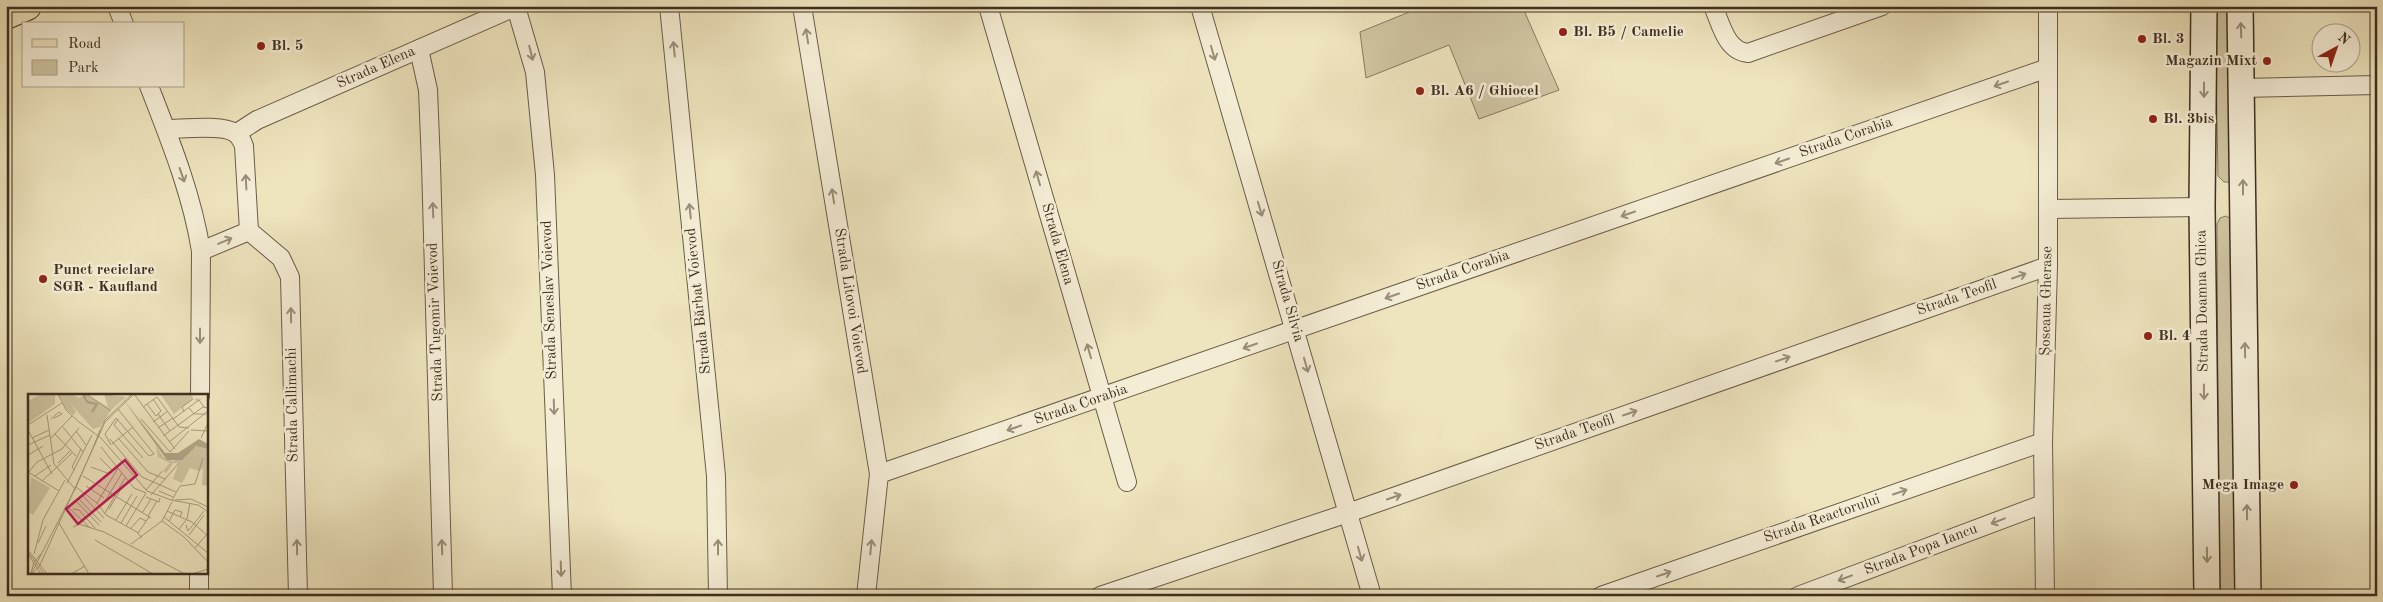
<svg xmlns="http://www.w3.org/2000/svg" width="2383" height="602" viewBox="0 0 2383 602" font-family="'Old Standard TT',serif">
<style>
.green{fill:#d0c5a3;stroke:#887a62}
.lines{fill:none;stroke-linecap:round;stroke-linejoin:round}
.street-casing{stroke:#6b5c48;stroke-width:20}
.secondary-casing{stroke:#3f2f20;stroke-width:28}
.primary-casing{stroke:#3f2f20;stroke-width:30}
.street{stroke:#f4edd5;stroke-width:18}
.secondary{stroke:#f4edd5;stroke-width:25}
.primary{stroke:#eee4be;stroke-width:28}
.oneway{stroke:#9a8e7a}
.poi-dot{fill:#8f2418;stroke:#f4edd5;stroke-width:2}
.labels{text-anchor:middle;dominant-baseline:central;stroke-width:5;stroke-linejoin:round;paint-order:stroke}
.poi-label{font-size:15px;font-weight:bold;fill:#3f2f20;stroke:#f4edd5;text-anchor:start}
.street-label{font-size:15px;fill:#3f2f20;stroke:#f4edd5}
.inset-river{fill:none;stroke:#b2a688;stroke-width:2.5}
.inset-road{fill:none;stroke:#a89c7f;stroke-width:1}
.view{fill:#c2185b;fill-opacity:0.15;stroke:#c2185b;stroke-width:2.5}
.inset-edge{fill:none;stroke:#3f2f20;stroke-width:2.5}
</style>
<rect width="100%" height="100%" fill="#eee4be"/>
<filter id="stains"><feTurbulence type="fractalNoise" baseFrequency=".004" numOctaves="4"/><feColorMatrix values="0 0 0 0 .2 0 0 0 0 .09 0 0 0 0 .02 0 0 0 .5 -.17"/></filter>
<radialGradient id="worn" r=".72"><stop offset=".6" stop-color="#630" stop-opacity="0"/><stop offset="1" stop-color="#630" stop-opacity=".3"/></radialGradient>
<g class="green">
<path d="M1424 6H1522L1559 90 1479 119 1449 45 1366 78 1360 32Z"/>
<path d="M2215 6H2230V182H2224L2218 176Z"/>
<path d="M2226 216 2233 220 2238 596H2219L2217 224 2220 218Z"/>
</g>
<g class="lines">
<defs>
<g id="street">
<path d="M117 6 124 24"/>
<path d="M669 6 716 476 718 596"/>
<path d="M802 6 879 474 866 596"/>
<path d="M988 6 1127 482"/>
<path d="M1200 6 1372 596"/>
<path d="M1713 6C1721 24 1726 51 1748 53L1882 6"/>
<path d="M516 7 535 72 545 175 562 596"/>
<path d="M419 49 428 90 431 164 443 596"/>
<path d="M149 86C170 140 192 194 201 251L200 396"/>
<path d="M2242 88 2377 85"/>
<path d="M166 129C182 129 223 124 235 133 240 136 242 141 244 146L249 231 281 258 290 277 298 596"/>
<path d="M237 133 257 120 517 6"/>
<path d="M2048 209 2202 207"/>
<path d="M201 251 249 231"/>
<path d="M879 474 2048 68"/>
<path d="M199 596V573"/>
<path d="M1100 596 1348 513 2048 266"/>
<path d="M1601 596 2043 442"/>
<path d="M1798 596 2043 504"/>
<path d="M2045 596 2043 442 2048 266V6"/>
</g>
<g id="secondary">
<path d="M2204 6 2202 207 2207 596"/>
<path d="M2240 6 2248 596"/>
</g>
<path id="primary" d="M6 15 27 6"/>
</defs>
<use href="#street" class="street-casing"/>
<use href="#secondary" class="secondary-casing"/>
<use href="#primary" class="primary-casing"/>
<use href="#street" class="street"/>
<use href="#secondary" class="secondary"/>
<use href="#primary" class="primary"/>
</g>
<defs><path id="oneway-shaft" d="M-6 0H5M1.5-3L5.5 0L1.5 3" fill="none" stroke-width="1.6" stroke-linecap="round" stroke-linejoin="round" transform="scale(1.25)"/></defs>
<g class="oneway">
<use href="#oneway-shaft" transform="translate(2241 30) rotate(-92)"/>
<use href="#oneway-shaft" transform="translate(807 36) rotate(-99)"/>
<use href="#oneway-shaft" transform="translate(674 49) rotate(-96)"/>
<use href="#oneway-shaft" transform="translate(531 53) rotate(76)"/>
<use href="#oneway-shaft" transform="translate(1213 53) rotate(74)"/>
<use href="#oneway-shaft" transform="translate(2001 84) rotate(161)"/>
<use href="#oneway-shaft" transform="translate(2204 90) rotate(90)"/>
<use href="#oneway-shaft" transform="translate(1782 161) rotate(161)"/>
<use href="#oneway-shaft" transform="translate(182 175) rotate(71)"/>
<use href="#oneway-shaft" transform="translate(1038 178) rotate(-106)"/>
<use href="#oneway-shaft" transform="translate(246 182) rotate(-93)"/>
<use href="#oneway-shaft" transform="translate(2243 187) rotate(-90)"/>
<use href="#oneway-shaft" transform="translate(833 196) rotate(-99)"/>
<use href="#oneway-shaft" transform="translate(1260 209) rotate(73)"/>
<use href="#oneway-shaft" transform="translate(433 210) rotate(-92)"/>
<use href="#oneway-shaft" transform="translate(690 211) rotate(-96)"/>
<use href="#oneway-shaft" transform="translate(1628 214) rotate(161)"/>
<use href="#oneway-shaft" transform="translate(225 241) rotate(-23)"/>
<use href="#oneway-shaft" transform="translate(2019 276) rotate(-19)"/>
<use href="#oneway-shaft" transform="translate(1392 296) rotate(161)"/>
<use href="#oneway-shaft" transform="translate(291 315) rotate(-91)"/>
<use href="#oneway-shaft" transform="translate(200 336) rotate(90)"/>
<use href="#oneway-shaft" transform="translate(1250 346) rotate(161)"/>
<use href="#oneway-shaft" transform="translate(2245 350) rotate(-91)"/>
<use href="#oneway-shaft" transform="translate(1089 351) rotate(-106)"/>
<use href="#oneway-shaft" transform="translate(1783 359) rotate(-19)"/>
<use href="#oneway-shaft" transform="translate(1306 365) rotate(74)"/>
<use href="#oneway-shaft" transform="translate(2204 392) rotate(89)"/>
<use href="#oneway-shaft" transform="translate(554 407) rotate(88)"/>
<use href="#oneway-shaft" transform="translate(1630 413) rotate(-19)"/>
<use href="#oneway-shaft" transform="translate(1014 428) rotate(161)"/>
<use href="#oneway-shaft" transform="translate(1900 492) rotate(-19)"/>
<use href="#oneway-shaft" transform="translate(1394 497) rotate(-19)"/>
<use href="#oneway-shaft" transform="translate(2247 512) rotate(-91)"/>
<use href="#oneway-shaft" transform="translate(1998 521) rotate(159)"/>
<use href="#oneway-shaft" transform="translate(297 547) rotate(-91)"/>
<use href="#oneway-shaft" transform="translate(442 547) rotate(-92)"/>
<use href="#oneway-shaft" transform="translate(718 547) rotate(-90)"/>
<use href="#oneway-shaft" transform="translate(871 547) rotate(-84)"/>
<use href="#oneway-shaft" transform="translate(1360 554) rotate(74)"/>
<use href="#oneway-shaft" transform="translate(2207 555) rotate(89)"/>
<use href="#oneway-shaft" transform="translate(561 569) rotate(88)"/>
<use href="#oneway-shaft" transform="translate(1664 574) rotate(-19)"/>
<use href="#oneway-shaft" transform="translate(1845 578) rotate(159)"/>
</g>
<g class="poi-dot">
<circle cx="1563" cy="32" r="5"/>
<circle cx="2142" cy="39" r="5"/>
<circle cx="261" cy="46" r="5"/>
<circle cx="2267" cy="61" r="5"/>
<circle cx="1420" cy="91" r="5"/>
<circle cx="2153" cy="119" r="5"/>
<circle cx="43" cy="279" r="5"/>
<circle cx="2148" cy="336" r="5"/>
<circle cx="2294" cy="485" r="5"/>
</g>
<g class="labels">
<g class="poi-label">
<text x="1573" y="32">Bl. B5 / Camelie</text>
<text x="2152" y="39">Bl. 3</text>
<text x="271" y="46">Bl. 5</text>
<text x="2257" y="61" text-anchor="end">Magazin Mixt</text>
<text x="1430" y="91">Bl. A6 / Ghiocel</text>
<text x="2163" y="119">Bl. 3bis</text>
<text x="53" y="270">Punct reciclare<tspan x="53" dy="17">SGR - Kaufland</tspan></text>
<text x="2158" y="336">Bl. 4</text>
<text x="2284" y="485" text-anchor="end">Mega Image</text>
</g>
<g class="street-label">
<text transform="translate(376 68) rotate(-24)">Strada Elena</text>
<text transform="translate(1846 138) rotate(-19)">Strada Corabia</text>
<text transform="translate(1057 244) rotate(74)">Strada Elena</text>
<text transform="translate(1463 271) rotate(-19)">Strada Corabia</text>
<text transform="translate(1957 298) rotate(-19)">Strada Teofil</text>
<text transform="translate(550 300) rotate(-92)">Strada Seneslav Voievod</text>
<text transform="translate(699 301) rotate(-96)">Strada Bărbat Voievod</text>
<text transform="translate(850 301) rotate(81)">Strada Litovoi Voievod</text>
<text transform="translate(1287 301) rotate(74)">Strada Silvia</text>
<text transform="translate(2047 301) rotate(-89)">Șoseaua Gherase</text>
<text transform="translate(2203 301) rotate(-91)">Strada Doamna Ghica</text>
<text transform="translate(436 322) rotate(-92)">Strada Tugomir Voievod</text>
<text transform="translate(293 405) rotate(-91)">Strada Callimachi</text>
<text transform="translate(1081 405) rotate(-19)">Strada Corabia</text>
<text transform="translate(1575 433) rotate(-19)">Strada Teofil</text>
<text transform="translate(1822 519) rotate(-19)">Strada Reactorului</text>
<text transform="translate(1921 550) rotate(-21)">Strada Popa Iancu</text>
</g>
</g>
<g transform="translate(28 394)">
<rect width="180" height="180" fill="#eee4be"/>
<path d="M13 0H27V10L0 29V7ZM30 0H44L51 4 58 0 80 13 76 0 98 3 83 16 72 33 65 35 42 9 48 18 45 21 39 16ZM165 0 164 4 174 5 169 8 166 4 146 20 133 1ZM173 51 180 55V92L174 91 175 74 171 77 162 74 154 89 145 85 151 69H145L138 79 135 77 142 69 130 63 128 52 135 63 144 67 157 63 162 55ZM3 83 22 94 5 121 0 118Z" fill="#d0c5a3"/>
<path d="M92 1 137 59H150L171 45 180 50V55L168 52 154 66H139Z" fill="#b2a688"/>
<path class="inset-river" d="M55 0 59 8 69 10 64 18"/>
<path class="inset-road" d="M30 0 38 16 52 29M58 0 83 17M106 0 147 55M119 10 128 22 133 17 125 5M115 13 129 3 151 33 161 34M161 14 166 20H178M156 18 154 13 165 5M130 20 142 37M19 21 26 70 48 96M23 25 31 18 34 20 26 24M90 25 86 31 115 64M113 25 142 58 161 37M145 25 171 6 176 13M51 28 73 44 119 97 143 106 170 111 180 118M125 28 140 17M0 31 34 9M35 33 55 58M130 34 145 24M0 36 24 80M163 36 180 37M48 37 58 51M27 40 48 62M135 42 175 13 180 14M4 44 21 36M23 44 44 22M173 44 180 29M82 45 114 83 148 98M91 45 120 78 137 85M141 48 180 17M84 50 105 33M0 51 22 41M83 51 77 40 88 24 121 62 126 60 90 15M66 52 72 36M73 53 106 94 118 99M0 61 15 52M30 69 42 57M63 73 82 80 84 76 72 64M47 76 44 73 53 55M0 78 31 97M0 79 9 68 34 55 51 34M7 82 23 71M55 82 123 124M14 87 44 59M39 89 64 41M58 92 76 104M48 93 69 109 78 121 109 138 114 144M118 96 134 77M131 97 145 103M53 100 76 124M123 101 151 69M118 103 131 108 132 104M51 105 73 128M144 106 152 92 167 90 175 64M147 106 163 105 180 113M49 108 71 131M144 108 134 127 156 143 180 168M69 109 90 74M76 109 94 79M39 112 61 133M45 115 51 116 67 134M81 115 93 95M139 117 164 128 180 142M77 119 97 84M114 119 123 105M120 122 129 107M136 123 180 159M88 126 104 100M141 127 147 116 154 118 152 123M31 129 61 180M93 129 109 102M158 131 160 137 176 117M98 132 118 99M45 133 51 130 76 138 157 180M103 134 112 124 118 127M151 135 159 125 162 109M110 139 121 123M161 141 176 121M67 146 125 180M10 149 18 132M103 150 134 127M167 154 180 139M0 156 19 180M0 158 16 180M0 160 13 180M6 160 15 126 37 86M3 179 6 168 13 160M3 180 48 93 77 26 104 0M4 180 12 171 77 28 106 0M43 180 57 172M164 180 180 175"/>
<path class="view" d="M97 66 109 81 50 130 38 115Z"/>
<rect width="180" height="180" class="inset-edge"/>
</g>
<rect width="2383" height="602" fill="none" stroke="#eee4be" stroke-width="25"/>
<rect x="8" y="8" width="2368" height="587" fill="none" stroke="#3f2f20" stroke-width="2.5"/>
<rect x="12" y="12" width="2358" height="577" fill="none" stroke="#3f2f20"/>
<rect x="22" y="22" width="162" height="65" fill="#f4edd5" stroke="#aca18d"/>
<rect x="32" y="39" width="25" height="8" fill="#eee4be" stroke="#aca18d"/>
<text x="68" y="48" font-size="15" fill="#3f2f20">Road</text>
<rect x="32" y="60" width="25" height="15" fill="#d0c5a3" stroke="#aca18d"/>
<text x="68" y="72" font-size="15" fill="#3f2f20">Park</text>
<g transform="translate(2336 48) rotate(40)"><circle r="24" fill="#f4edd5" stroke="#aca18d"/>
<path d="M0-4L9 19L0 12L-9 19Z" fill="#8f2418"/>
<text y="-8" font-size="14" font-weight="bold" text-anchor="middle" fill="#3f2f20">N</text>
</g>
<rect width="100%" height="100%" filter="url(#stains)"/>
<rect width="100%" height="100%" fill="url(#worn)"/>
</svg>
